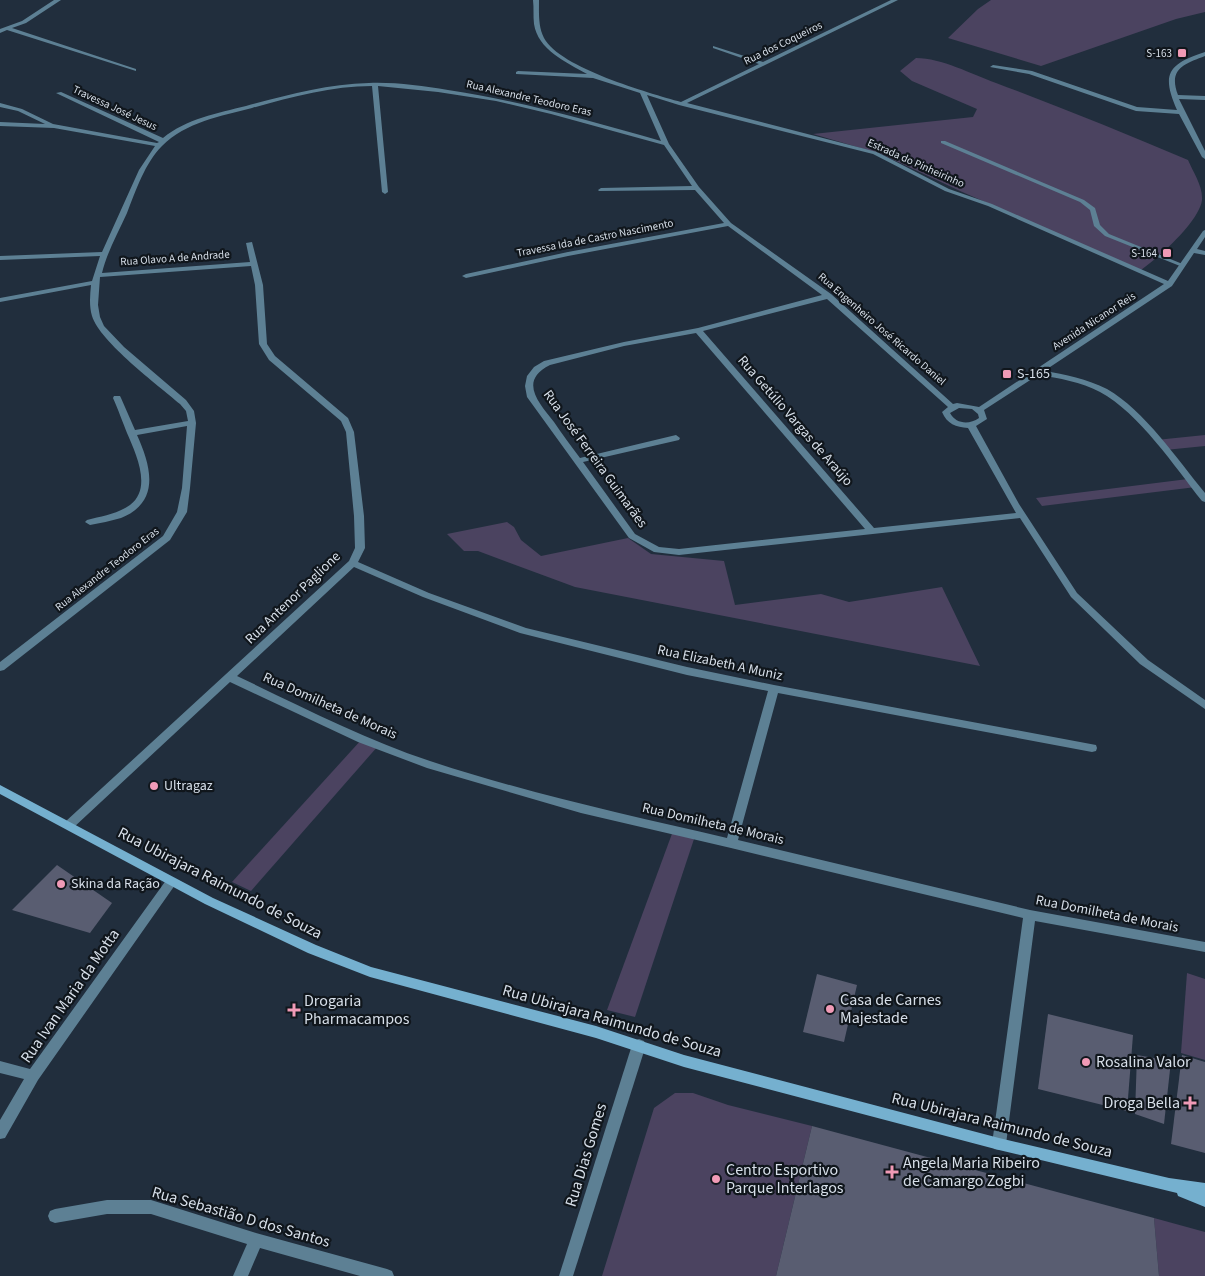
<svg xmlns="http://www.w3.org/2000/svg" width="1205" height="1276" viewBox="0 0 1205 1276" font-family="'Source Sans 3',sans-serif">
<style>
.green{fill:#4b4360}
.building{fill:#595d71}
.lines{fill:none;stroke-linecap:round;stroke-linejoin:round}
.service{fill:#5d8094;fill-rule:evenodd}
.minor{fill:#5d8094;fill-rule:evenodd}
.secondary{fill:#75b0cf;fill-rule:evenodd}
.poi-dot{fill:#f09ab6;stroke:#10161c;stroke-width:2}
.labels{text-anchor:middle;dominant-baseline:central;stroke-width:4.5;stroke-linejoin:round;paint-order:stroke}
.far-street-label{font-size:11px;fill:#d7dfe9;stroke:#10161c}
.far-poi-label{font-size:11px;fill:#d7dfe9;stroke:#10161c;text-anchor:end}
.poi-label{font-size:14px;fill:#d7dfe9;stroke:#10161c;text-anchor:start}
.street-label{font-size:14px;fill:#d7dfe9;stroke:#10161c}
.near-street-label{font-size:16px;fill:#d7dfe9;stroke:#10161c}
.near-poi-label{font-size:16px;fill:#d7dfe9;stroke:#10161c;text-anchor:start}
</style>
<rect width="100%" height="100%" fill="#212e3d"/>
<g class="green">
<path d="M991 0H1205V12L1176 19 1041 66 948 38 978 9Z"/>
<path d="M916 58C942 58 971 74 996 83 1060 107 1124 133 1188 160 1193 172 1203 186 1202 200 1199 222 1159 257 1141 270L960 191 881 154 813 134 973 117 977 109 912 81 900 71Z"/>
<path d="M1205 435V446L1165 450 1156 440Z"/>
<path d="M1188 479 1196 487 1042 506 1036 498Z"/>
<path d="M507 522 514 527 521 540 541 556 628 538 651 554 724 561 735 605 821 594 849 602 942 587 980 666 575 587 478 551H464L447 534Z"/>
<path d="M362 739 378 746 251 891 232 882Z"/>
<path d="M673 831 695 836 635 1017 607 1010Z"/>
<path d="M1187 973 1205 979V1060L1181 1053Z"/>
<path d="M675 1093H693L728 1105 812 1126 776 1276H602L654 1108Z"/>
<path d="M1154 1218 1205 1232V1276H1159Z"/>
</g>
<g class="building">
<path d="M57 865 112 903 90 933 12 910Z"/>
<path d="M817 974 857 985 844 1042 803 1032Z"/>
<path d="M1048 1014 1133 1035 1127 1111 1038 1089Z"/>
<path d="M1137 1055 1171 1061 1164 1124 1135 1114Z"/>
<path d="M1182 1055 1205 1062V1153L1171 1144Z"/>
<path d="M812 1126 1154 1218 1159 1276H776Z"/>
</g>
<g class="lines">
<path class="service" d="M941 141H945L1084 200 1095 208 1100 225 1109 234 1185 265 1180 266 1105 236 1094 226 1090 210 1080 202 941 143Z"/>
<g class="minor">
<path d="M54 0H61L26 23 12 28 136 69V71L7 30 0 33V29L22 21Z"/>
<path d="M533 0H539C539 13 538 26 544 38 560 68 649 93 681 102L759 64 713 48V46L763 62 891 0H898L687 103 877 152 949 189 992 204 1168 281 1203 231 1205 230V237L1197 249 1205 251V255L1194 253 1172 286 1044 371C1065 374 1087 379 1107 389 1144 410 1178 460 1205 493V502L1202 501C1175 467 1139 413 1100 392 1081 382 1059 378 1038 375L984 410 987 419 976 426 1019 504 1077 593 1148 660 1205 700V709L1140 664 1071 597 1020 518 679 555 654 552 629 538 527 397 525 386 527 376 534 367 544 361 624 342 698 328 822 295 728 226 568 256 466 278 462 276 466 274 568 252 724 223 695 190 599 191 598 190 601 188 692 186 664 145 551 114 496 101 438 92 378 86 388 192 385 194 382 192 372 86C332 86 291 97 252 108 221 116 186 122 162 146 145 163 136 190 127 213 118 233 107 252 102 273L250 262 246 243 252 242 263 285 267 344 275 356 348 418 354 432 364 516 365 548 358 562 429 593 526 628 687 667 774 685 1096 745 1097 748 1096 751 1092 752 778 693 738 840 1030 910 1205 942V952L1035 921 1006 1144 1004 1149 999 1150 994 1149 992 1144 1023 918 731 848 581 813 427 768 358 742 230 682 73 828 69 829 65 828 63 825 65 822 349 561 355 548 354 516 346 432 341 421 269 360 259 344 255 285 251 266 100 277 98 305 100 317 104 326 124 347 186 400 194 411 196 423 190 488 187 512 170 540 4 670 0 671V662L163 536 177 512 182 488 187 426 137 435C151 466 161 502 121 518 111 521 100 523 90 525L85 522 87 520C102 516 117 514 130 505 153 488 135 452 127 433 123 423 118 409 113 398L114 396H120L121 398 135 430 188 421 186 411 180 404C158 385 100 342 92 316 89 306 90 295 91 285L0 302V298L92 281 100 256 0 260V256L102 252 139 170 155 146 54 128 0 126V122L45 124 18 111 0 107V103L22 109 53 124 157 143 159 142 56 93 61 92 163 138C186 119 218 113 246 106 287 95 327 84 369 83 395 82 422 86 448 90 521 101 591 121 661 141L640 93 593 78 516 74V72L518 71 587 74C566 62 538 50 534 24 533 16 534 8 533 0ZM647 95 679 105 873 154 945 191 988 206 1164 284 979 407 957 403 953 404 831 294 731 223 699 187 669 144ZM827 299 948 407 942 412C947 424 956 427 968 428L1016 513 874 528 703 331ZM696 333 865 529 679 549 659 547 635 534 583 462 679 440 680 438 676 435 580 458C571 446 562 434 554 422 539 403 518 381 550 365L624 346ZM959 408 972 409 978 414 979 418C969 425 956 424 950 413ZM354 567 423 597 520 633 687 675 768 691 727 838C627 815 527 793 430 761 364 739 300 706 237 676Z"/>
<path d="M1205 52V56C1184 64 1168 69 1178 95L1205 96V100L1179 99 1205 151V159L1202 157 1179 114 1136 111 1029 74 990 67 993 65 1032 71 1137 107 1177 110C1161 74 1168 64 1205 52Z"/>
<path d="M171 877 175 879 177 882 175 885 38 1080 5 1138 0 1139V1120L24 1079 0 1073V1061L30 1069 167 879Z"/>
<path d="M639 1039 644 1041 646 1045 573 1276H559L632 1045 634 1041Z"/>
<path d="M107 1200H151L256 1233 387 1269 392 1271 394 1276H360L260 1248 248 1276H233L247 1244 151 1214H107L55 1223 50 1221 48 1216 50 1211 55 1209Z"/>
</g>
<path class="secondary" d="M0 785 213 898 316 945 371 967 596 1026 684 1055 999 1138 1169 1178 1205 1183V1207L1178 1196 1177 1193 999 1150 684 1067 596 1038 370 977 308 953 205 904 0 794Z"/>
</g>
<g class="poi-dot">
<rect x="1177" y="48" width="10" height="10" rx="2.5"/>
<rect x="1162" y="248" width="10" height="10" rx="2.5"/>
<rect x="1002" y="369" width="10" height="10" rx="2.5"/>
<circle cx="154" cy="786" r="5"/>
<circle cx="61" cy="884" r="5"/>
<circle cx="830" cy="1009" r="5"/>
<path d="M291.5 1002.5h5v5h5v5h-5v5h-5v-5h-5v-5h5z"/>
<circle cx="1086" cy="1062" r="5"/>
<path d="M1187.5 1095.5h5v5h5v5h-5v5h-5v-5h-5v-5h5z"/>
<path d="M889.5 1164.5h5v5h5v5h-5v5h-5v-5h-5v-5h5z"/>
<circle cx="716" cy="1179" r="5"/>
</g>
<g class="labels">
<g class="far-street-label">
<text transform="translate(783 43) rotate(-26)">Rua dos Coqueiros</text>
<text transform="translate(529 98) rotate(13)">Rua Alexandre Teodoro Eras</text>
<text transform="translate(115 108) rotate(25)">Travessa José Jesus</text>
<text transform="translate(916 163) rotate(24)">Estrada do Pinheirinho</text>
<text transform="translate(595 238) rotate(-11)">Travessa Ida de Castro Nascimento</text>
<text transform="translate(175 258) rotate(-4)">Rua Olavo A de Andrade</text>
<text transform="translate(1094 321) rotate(-33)">Avenida Nicanor Reis</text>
<text transform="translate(882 329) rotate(41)">Rua Engenheiro José Ricardo Daniel</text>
<text transform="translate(107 569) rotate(-38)">Rua Alexandre Teodoro Eras</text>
</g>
<g class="far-poi-label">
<text x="1172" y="53">S-163</text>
<text x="1157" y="253">S-164</text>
</g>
<g class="poi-label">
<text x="1017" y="374">S-165</text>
<text x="164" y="786">Ultragaz</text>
<text x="71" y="884">Skina da Ração</text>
</g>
<g class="street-label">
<text transform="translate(795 421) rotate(49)">Rua Getúlio Vargas de Araújo</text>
<text transform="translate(595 459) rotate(54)">Rua José Ferreira Guimarães</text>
<text transform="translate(293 598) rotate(-44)">Rua Antenor Paglione</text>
<text transform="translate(720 663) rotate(12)">Rua Elizabeth A Muniz</text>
<text transform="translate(330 706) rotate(24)">Rua Domilheta de Morais</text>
<text transform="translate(713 824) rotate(13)">Rua Domilheta de Morais</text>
<text transform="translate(1107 914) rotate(11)">Rua Domilheta de Morais</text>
</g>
<g class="near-street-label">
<text transform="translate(220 883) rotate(27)">Rua Ubirajara Raimundo de Souza</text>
<text transform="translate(70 996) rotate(-55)">Rua Ivan Maria da Motta</text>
<text transform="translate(612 1021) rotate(16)">Rua Ubirajara Raimundo de Souza</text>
<text transform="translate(1002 1125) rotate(14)">Rua Ubirajara Raimundo de Souza</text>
<text transform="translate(586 1155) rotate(-73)">Rua Dias Gomes</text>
<text transform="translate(241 1217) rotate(16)">Rua Sebastião D dos Santos</text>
</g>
<g class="near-poi-label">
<text x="840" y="1000">Casa de Carnes<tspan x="840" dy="18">Majestade</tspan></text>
<text x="304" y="1001">Drogaria<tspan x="304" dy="18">Pharmacampos</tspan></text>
<text x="1096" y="1062">Rosalina Valor</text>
<text x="1180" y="1103" text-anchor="end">Droga Bella</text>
<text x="903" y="1163">Angela Maria Ribeiro<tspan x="903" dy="18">de Camargo Zogbi</tspan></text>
<text x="726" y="1170">Centro Esportivo<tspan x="726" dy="18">Parque Interlagos</tspan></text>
</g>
</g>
</svg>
